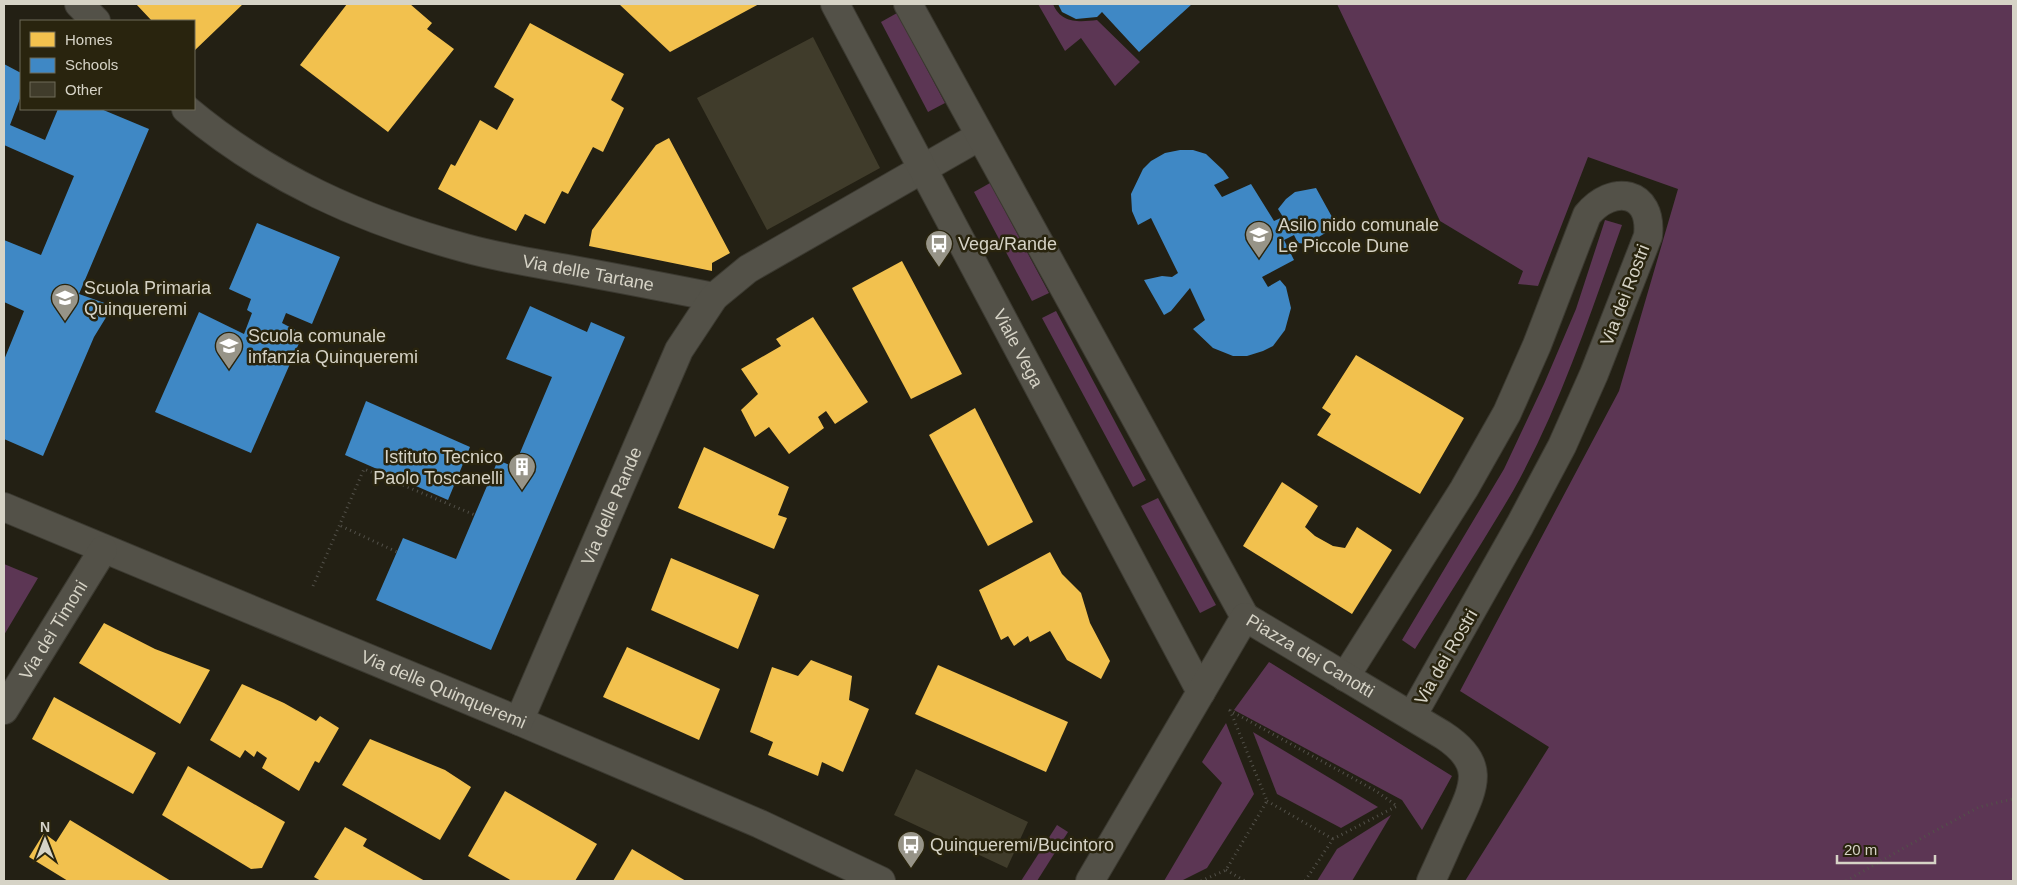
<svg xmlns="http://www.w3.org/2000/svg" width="2017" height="885" viewBox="0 0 2017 885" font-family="Helvetica,sans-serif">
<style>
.green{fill:#5c3654}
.homes{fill:#f2c14e}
.schools{fill:#3f88c5}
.building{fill:#403c2b}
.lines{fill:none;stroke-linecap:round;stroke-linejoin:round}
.minor-casing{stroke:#3c3a31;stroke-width:30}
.tertiary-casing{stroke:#3c3a31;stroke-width:30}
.path{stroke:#53514a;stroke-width:3;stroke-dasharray:1 4;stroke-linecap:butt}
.minor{stroke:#535148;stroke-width:28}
.tertiary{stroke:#535148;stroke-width:28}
.labels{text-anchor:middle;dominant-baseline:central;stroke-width:5;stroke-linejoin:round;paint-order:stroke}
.poi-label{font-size:18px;fill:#d6d3c6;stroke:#29240e;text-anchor:start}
.street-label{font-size:18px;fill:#d6d3c6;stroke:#29240e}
</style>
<rect width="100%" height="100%" fill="#232014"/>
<g class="green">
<path d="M1038 4H1053C1061 24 1080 22 1097 20L1140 62 1115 86 1081 38 1065 51Z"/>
<path d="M1337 4H2013V881H1465L1549 747 1460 691 1619 391 1678 189 1588 157 1538 286 1518 284 1523 271 1440 221Z"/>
<path d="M897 13 945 103 928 112 881 22Z"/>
<path d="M990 183 1049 293 1032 301 974 192Z"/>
<path d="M1605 220 1622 225C1590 315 1560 407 1513 491 1482 544 1448 596 1415 649L1402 640 1504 469 1544 384 1576 309Z"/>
<path d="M1056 311 1146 480 1133 487 1042 318Z"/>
<path d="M1158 498 1216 605 1200 613 1141 506Z"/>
<path d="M4 564 38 578 4 635Z"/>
<path d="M1269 662 1452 776 1422 830 1402 800 1234 710Z"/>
<path d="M1226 723 1254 794 1207 868 1181 881H1164L1222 783 1202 762Z"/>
<path d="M1253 732 1378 807 1341 828 1277 794Z"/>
<path d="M1391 815 1352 881H1317L1337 849Z"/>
<path d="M1057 825 1068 832 1037 881H1021Z"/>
</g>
<g class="homes">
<path d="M136 4H243L194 51V21H152Z"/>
<path d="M347 4H410L432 23 427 29 454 49 388 132 300 65Z"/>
<path d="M619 4H759L670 52Z"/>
<path d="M530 23 624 74 611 100 624 108 603 152 593 147 568 194 562 191 545 224 525 214 516 231 438 189 451 164 455 166 480 120 497 130 514 99 494 87Z"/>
<path d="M669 138 730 253 712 263V271L589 246 592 230 656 145Z"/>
<path d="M902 261 962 374 911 399 852 288Z"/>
<path d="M813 317 868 402 835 424 826 411 818 417 824 428 789 454 769 427 755 437 741 410 758 394 741 369 781 346 776 339Z"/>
<path d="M1356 355 1464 418 1420 494 1317 435 1331 414 1322 408Z"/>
<path d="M975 408 1033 522 988 546 929 435Z"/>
<path d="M704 447 789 487 778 515 787 518 774 549 678 508Z"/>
<path d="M1282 482 1318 506 1305 527 1315 536 1333 546 1345 548 1357 527 1392 550 1352 614 1243 546Z"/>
<path d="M1050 552 1062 574 1081 593 1090 623 1110 661 1101 679 1067 660 1050 631 1030 642 1028 636 1014 646 1008 636 1001 640 979 590Z"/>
<path d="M671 558 759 595 738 649 651 610Z"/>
<path d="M104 623 155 649 210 670 180 724 79 663Z"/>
<path d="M627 647 720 689 699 740 603 697Z"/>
<path d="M811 660 852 676 849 700 869 709 843 772 822 762 818 776 768 755 773 742 750 732 772 667 798 676Z"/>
<path d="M938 665 1068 722 1046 772 915 714Z"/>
<path d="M242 684 284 703 316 721 320 716 339 728 319 763 315 761 299 791 262 768 267 758 257 751 254 757 245 750 240 758 210 740Z"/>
<path d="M54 697 156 753 133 794 32 739Z"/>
<path d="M370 739 445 770 471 787 440 840 342 785Z"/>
<path d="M188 766 285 822 262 868 251 869 162 815Z"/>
<path d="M505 791 597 844 575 881H512L468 856Z"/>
<path d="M70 820 171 881H68L29 857 44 833 56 842Z"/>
<path d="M345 827 367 839 363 846 425 881H321L314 877Z"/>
<path d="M632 849 686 881H613Z"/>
</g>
<g class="schools">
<path d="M1058 4H1192L1139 52 1102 12 1097 17 1076 19 1062 12Z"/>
<path d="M4 64 21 73V96L10 125 45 140 58 109H101L149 129 79 294 113 306 94 337 43 456 4 439V360L24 311 4 302V240L41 255 74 176 4 145Z"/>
<path d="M1180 150H1193L1206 154 1223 170 1229 178 1214 185 1222 197 1251 184 1274 221 1283 217 1278 209 1286 199 1295 192 1316 188 1337 226 1307 244 1298 243 1294 235 1284 240 1294 260 1262 277 1268 287 1280 280 1286 287 1291 308 1285 330 1273 346 1263 351 1247 356H1233L1213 348 1193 329 1205 320 1190 288 1171 311 1164 315 1144 280 1162 276 1172 277 1178 273 1151 218 1138 225 1132 211 1131 194 1143 169 1151 161 1165 153Z"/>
<path d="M257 223 340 257 312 324 286 313 282 323 303 334 251 453 155 412 199 312 244 334 252 313 247 310 251 299 229 289Z"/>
<path d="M530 306 587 332 591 322 625 337 491 650 376 600 403 538 456 559 498 460 514 467 552 377 506 359Z"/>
<path d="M366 401 470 447 448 500 345 455Z"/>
</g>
<g class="building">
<path d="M813 37 880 168 767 230 697 98Z"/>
<path d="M916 769 1028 822 1007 868 894 815Z"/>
</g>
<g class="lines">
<defs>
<g id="minor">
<path d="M79 4 96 21"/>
<path id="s1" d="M186 109C268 178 362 220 465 248 497 257 529 262 562 268 612 277 663 287 714 297"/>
<path id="s2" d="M4 507 519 721 760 824 881 881"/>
<path d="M1345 677 1464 489 1507 413 1537 345 1587 215C1612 184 1653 190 1648 236L1594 374 1562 446 1520 525 1412 716"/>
<path id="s3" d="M4 710 103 550"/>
<path id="s4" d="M519 721 679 350 714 297 748 269 980 136"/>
</g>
<g id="tertiary">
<path id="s5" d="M835 4 1201 692"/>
<path d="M908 4 1245 617"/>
<path id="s6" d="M1245 617 1443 735C1486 763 1475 785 1457 824 1448 843 1440 862 1431 881"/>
<path d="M1090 881 1245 617"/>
</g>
</defs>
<use href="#minor" class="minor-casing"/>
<use href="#tertiary" class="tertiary-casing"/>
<g class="path">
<path d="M341 526 397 552"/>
<path d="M313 586 364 469 475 515"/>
<path d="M1229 710 1376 791 1397 806 1333 839 1305 881"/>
<path d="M1267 801 1333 839"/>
<path d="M1226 870 1245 881"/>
<path d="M1201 881 1226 870 1267 801 1230 710"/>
<path d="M1846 881 1909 845 1979 807 2013 799"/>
</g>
<use href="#minor" class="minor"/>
<use href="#tertiary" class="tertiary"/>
</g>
<defs>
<symbol id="school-pin" viewBox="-11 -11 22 30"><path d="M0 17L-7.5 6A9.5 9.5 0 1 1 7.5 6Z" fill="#979488" stroke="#29240e"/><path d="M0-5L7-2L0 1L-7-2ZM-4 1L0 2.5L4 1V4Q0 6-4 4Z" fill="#fff"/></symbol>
<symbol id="bus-pin" viewBox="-11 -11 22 30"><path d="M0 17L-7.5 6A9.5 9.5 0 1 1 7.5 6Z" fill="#979488" stroke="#29240e"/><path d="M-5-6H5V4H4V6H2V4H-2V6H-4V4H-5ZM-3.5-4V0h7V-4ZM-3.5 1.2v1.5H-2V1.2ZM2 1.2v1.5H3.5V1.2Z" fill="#fff"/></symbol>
<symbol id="building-pin" viewBox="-11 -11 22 30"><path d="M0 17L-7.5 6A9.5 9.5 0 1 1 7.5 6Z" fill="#979488" stroke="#29240e"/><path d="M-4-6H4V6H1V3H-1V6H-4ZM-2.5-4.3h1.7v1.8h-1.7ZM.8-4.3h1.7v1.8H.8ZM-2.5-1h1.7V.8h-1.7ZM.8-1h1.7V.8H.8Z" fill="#fff"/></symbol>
</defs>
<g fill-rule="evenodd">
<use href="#school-pin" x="1243" y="219" width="32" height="43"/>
<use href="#bus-pin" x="923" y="228" width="32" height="43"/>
<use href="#school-pin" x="49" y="282" width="32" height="43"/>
<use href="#school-pin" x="213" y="330" width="32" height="43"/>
<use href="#building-pin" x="506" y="451" width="32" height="43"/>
<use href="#bus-pin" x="895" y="829" width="32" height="43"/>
</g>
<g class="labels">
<g class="poi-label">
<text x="1278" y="225">Asilo nido comunale<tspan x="1278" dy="21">Le Piccole Dune</tspan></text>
<text x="958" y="244">Vega/Rande</text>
<text x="84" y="288">Scuola Primaria<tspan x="84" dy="21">Quinqueremi</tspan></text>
<text x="248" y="336">Scuola comunale<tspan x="248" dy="21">infanzia Quinqueremi</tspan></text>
<text x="503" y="457" text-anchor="end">Istituto Tecnico<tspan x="503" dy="21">Paolo Toscanelli</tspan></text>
<text x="930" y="845">Quinqueremi/Bucintoro</text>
</g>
<g class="street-label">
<text stroke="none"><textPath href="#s1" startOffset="440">Via delle Tartane</textPath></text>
<text transform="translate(1625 295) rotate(-69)">Via dei Rostri</text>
<text stroke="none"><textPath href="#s5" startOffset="390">Viale Vega</textPath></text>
<text stroke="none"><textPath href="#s4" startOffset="234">Via delle Rande</textPath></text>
<text stroke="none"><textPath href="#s3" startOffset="94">Via dei Timoni</textPath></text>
<text transform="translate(1446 657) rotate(-60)">Via dei Rostri</text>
<text stroke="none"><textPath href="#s6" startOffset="76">Piazza dei Canotti</textPath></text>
<text stroke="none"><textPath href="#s2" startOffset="476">Via delle Quinqueremi</textPath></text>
</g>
</g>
<rect width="2017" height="885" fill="none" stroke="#d6d3c6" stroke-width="10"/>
<rect x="20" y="20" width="175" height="90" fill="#29240e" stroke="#6e6a58"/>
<rect x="30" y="32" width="25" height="15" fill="#f2c14e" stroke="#6e6a58"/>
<text x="65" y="45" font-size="15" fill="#d6d3c6">Homes</text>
<rect x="30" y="58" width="25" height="15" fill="#3f88c5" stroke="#6e6a58"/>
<text x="65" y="70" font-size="15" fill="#d6d3c6">Schools</text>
<rect x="30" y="82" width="25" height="15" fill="#403c2b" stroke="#6e6a58"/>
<text x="65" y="95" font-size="15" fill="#d6d3c6">Other</text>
<g transform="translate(45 840)" stroke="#29240e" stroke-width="4" paint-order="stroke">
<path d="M0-4L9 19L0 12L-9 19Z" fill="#d6d3c6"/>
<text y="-8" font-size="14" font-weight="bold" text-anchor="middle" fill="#d6d3c6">N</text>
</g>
<path d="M1837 855v8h98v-8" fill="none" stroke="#d6d3c6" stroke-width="2.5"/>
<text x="1844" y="855" font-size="15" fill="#d6d3c6" stroke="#29240e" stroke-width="4" paint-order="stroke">20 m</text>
</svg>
